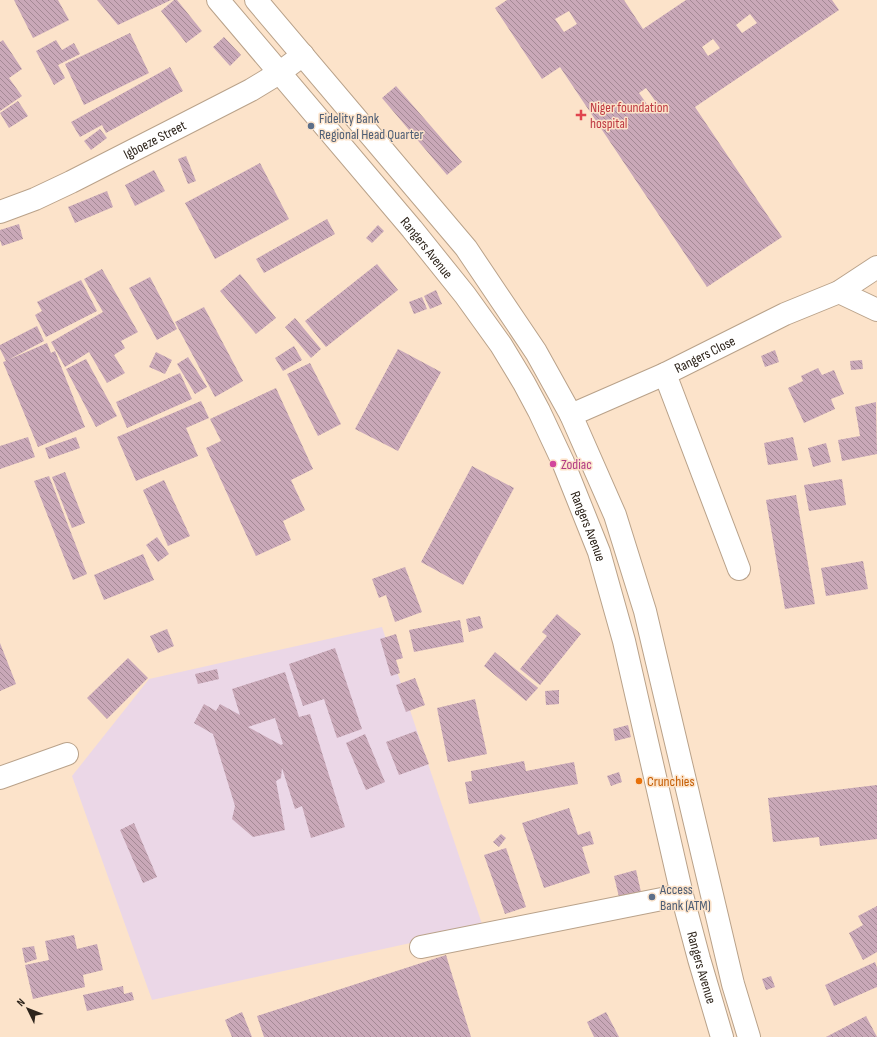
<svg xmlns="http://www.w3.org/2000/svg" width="877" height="1037" viewBox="0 0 877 1037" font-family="'Sofia Sans Condensed',sans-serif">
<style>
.medical{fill:#ebd7e7}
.building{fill:url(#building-back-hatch);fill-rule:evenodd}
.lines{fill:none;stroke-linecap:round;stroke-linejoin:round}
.minor-casing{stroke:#b9a28a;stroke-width:24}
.major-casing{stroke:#b9a28a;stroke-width:24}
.minor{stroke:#fff;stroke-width:22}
.major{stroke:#fff;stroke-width:22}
.health-dot{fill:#e0444e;stroke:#fce3ca;stroke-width:1.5}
.service-dot{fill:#5c6f8a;stroke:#fce3ca;stroke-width:1.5}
.hotel-dot{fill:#d1479c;stroke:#fce3ca;stroke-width:1.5}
.food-dot{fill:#e8710a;stroke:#fce3ca;stroke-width:1.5}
.labels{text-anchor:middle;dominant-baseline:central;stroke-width:3;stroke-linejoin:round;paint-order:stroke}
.health-label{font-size:14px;fill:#be3a42;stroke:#fce3ca;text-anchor:start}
.service-label{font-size:14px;fill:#4e5e75;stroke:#fce3ca;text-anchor:start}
.street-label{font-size:14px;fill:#2d241b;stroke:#fce3ca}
.hotel-label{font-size:14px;fill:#b23c85;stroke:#fce3ca;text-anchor:start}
.food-label{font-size:14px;fill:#c56008;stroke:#fce3ca;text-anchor:start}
</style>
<defs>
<pattern id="building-back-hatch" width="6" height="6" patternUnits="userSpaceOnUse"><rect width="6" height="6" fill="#c9a8b8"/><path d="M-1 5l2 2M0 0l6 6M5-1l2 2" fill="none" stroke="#a48995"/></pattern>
</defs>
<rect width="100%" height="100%" fill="#fce3ca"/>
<path class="medical" d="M382 627 483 927 152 1000 72 776 149 679Z"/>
<g class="building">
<path d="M14 0H58L69 20 33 38Z"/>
<path d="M97 0H171L118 25Z"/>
<path d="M174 0H177L202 31 186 43 161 11Z"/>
<path d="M507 0H624L643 29 686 0H832L839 10 695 107 782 237 707 287 560 67 542 79 495 8ZM569 11 577 24 564 32 555 19ZM750 14 757 23 742 33 736 25ZM713 39 720 48 708 56 702 47ZM646 88 656 102 649 107 639 93Z"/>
<path d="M130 33 149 73 84 105 65 64Z"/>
<path d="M224 37 241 55 230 66 213 47Z"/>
<path d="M3 40 22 69 9 78 22 96 0 111V42Z"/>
<path d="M56 40 62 50 74 43 80 54 58 65 65 78 54 85 36 51Z"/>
<path d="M170 67 183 91 106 133 102 125 80 137 71 122Z"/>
<path d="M396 86 462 162 447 175 382 98Z"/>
<path d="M18 101 28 116 9 128 0 113Z"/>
<path d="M100 129 107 138 91 150 84 141Z"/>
<path d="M186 156 196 181 188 184 178 159Z"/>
<path d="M260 163 289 219 215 259 185 203Z"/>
<path d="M154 170 165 191 135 206 125 185Z"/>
<path d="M107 191 113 207 75 223 68 207Z"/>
<path d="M327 219 335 234 264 273 256 259Z"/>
<path d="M19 224 23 239 2 246 0 240V230Z"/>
<path d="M378 225 384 231 372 243 366 238Z"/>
<path d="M377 264 398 290 326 347 305 321Z"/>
<path d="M102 269 138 332 121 341 125 348 114 355 125 373 107 383 89 352 65 367 51 342 103 312 84 279Z"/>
<path d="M240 274 276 318 256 334 220 291Z"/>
<path d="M150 277 177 329 157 340 129 288Z"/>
<path d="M81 280 97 311 46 337 35 315 42 311 37 302Z"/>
<path d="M436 290 442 304 430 309 424 296Z"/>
<path d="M422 297 427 309 414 314 409 302Z"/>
<path d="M204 307 243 381 215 397 175 322Z"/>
<path d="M295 318 321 349 311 358 285 327Z"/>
<path d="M37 326 44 341 8 360 47 343 51 353 55 351 85 427 38 447 3 362 6 361 0 349V345Z"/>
<path d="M294 346 302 360 283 371 275 358Z"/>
<path d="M398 349 441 372 398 451 355 429Z"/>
<path d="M775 350 779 362 765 367 761 356Z"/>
<path d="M156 352 172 360 165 374 149 367Z"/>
<path d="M188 357 207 387 195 394 177 364Z"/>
<path d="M86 359 117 416 96 427 66 369Z"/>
<path d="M862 360 863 369 851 370 850 361Z"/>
<path d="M310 363 341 424 318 436 287 374Z"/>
<path d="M818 368 822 375 834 370 844 394 831 399 835 409 804 423 788 388 803 381 801 376Z"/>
<path d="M180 373 192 399 127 428 116 402Z"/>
<path d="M276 388 313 469 291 480 305 510 283 521 291 540 256 556 206 448 221 441 210 419Z"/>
<path d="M201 401 209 418 186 428 198 456 136 481 117 437Z"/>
<path d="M876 402 877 454 842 461 838 440 860 436 855 407Z"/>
<path d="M28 437 35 457 0 469V446Z"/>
<path d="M76 437 80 448 49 459 45 448Z"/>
<path d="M793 437 798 460 768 465 764 443Z"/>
<path d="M826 443 831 462 813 467 808 448Z"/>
<path d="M472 466 514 488 463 585 421 562Z"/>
<path d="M65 472 85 523 72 528 52 477Z"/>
<path d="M49 476 87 574 73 580 34 481Z"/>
<path d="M842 479 846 505 809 511 804 485Z"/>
<path d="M164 480 190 536 168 546 143 490Z"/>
<path d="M796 495 815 604 785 609 766 500Z"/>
<path d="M157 537 169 554 158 562 146 545Z"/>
<path d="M143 554 154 580 104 600 94 575Z"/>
<path d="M863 561 868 589 826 596 821 568Z"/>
<path d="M405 567 422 612 395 622 386 595 379 598 372 579Z"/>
<path d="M557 614 581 634 540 685 520 669 547 636 542 632Z"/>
<path d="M480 616 483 628 469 632 466 619Z"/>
<path d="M460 620 464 642 414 652 409 630Z"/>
<path d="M167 629 174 646 158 653 150 636Z"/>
<path d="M396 634 403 658 396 660 400 673 391 676 380 639Z"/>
<path d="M0 643 16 684 0 691Z"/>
<path d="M335 648 362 729 337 738 324 699 303 706 289 664Z"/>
<path d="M495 652 538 688 526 701 484 666Z"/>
<path d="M128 658 148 678 107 719 87 698Z"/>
<path d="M217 669 219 679 198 684 195 674Z"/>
<path d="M285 672 299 717 310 714 345 827 311 838 302 806 295 809 282 768 281 778 276 781 285 830 253 837 232 819 235 806 213 734 194 723 204 704 216 711 220 704 240 715 232 689ZM275 718 283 744 281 745 248 727Z"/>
<path d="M415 678 425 705 406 712 396 685Z"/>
<path d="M559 690V704L546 705 545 691Z"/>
<path d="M475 699 487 754 448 762 437 708Z"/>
<path d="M628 725 631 737 615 741 613 729Z"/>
<path d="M416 731 429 764 399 775 386 742Z"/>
<path d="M365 734 385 782 366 790 346 743Z"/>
<path d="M524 761 526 771 574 762 578 784 469 804 465 782 472 781 471 771Z"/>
<path d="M619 772 622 782 611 786 607 776Z"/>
<path d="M877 785V839L820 846 819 837 773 842 768 798Z"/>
<path d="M569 808 578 835 590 831 594 844 582 847 590 873 544 888 522 823Z"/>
<path d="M134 823 157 877 143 883 120 830Z"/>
<path d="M501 834 506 838 499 847 493 842Z"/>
<path d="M506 848 526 907 505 914 484 855Z"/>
<path d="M636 870 641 892 619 897 614 876Z"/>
<path d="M877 906V952L863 960 849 933 863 925 858 916Z"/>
<path d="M74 935 77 949 97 944 103 970 83 975 85 987 33 999 25 965 49 960 45 941Z"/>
<path d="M34 946 37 959 25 963 22 948Z"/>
<path d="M446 955 471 1037H264L257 1016Z"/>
<path d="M875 962 877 968V987L834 1006 825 985Z"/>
<path d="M771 976 775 987 766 990 762 979Z"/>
<path d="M123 986 124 994 132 992 134 1000 87 1011 83 995Z"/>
<path d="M242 1012 252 1037H232L225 1020Z"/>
<path d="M606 1012 619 1037H594L587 1022Z"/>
<path d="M866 1016 877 1037H826Z"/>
</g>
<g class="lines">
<defs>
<g id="minor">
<path id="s1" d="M0 212 35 199 71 182 171 131 251 90 279 73 303 55"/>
<path d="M839 292 877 310"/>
<path d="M665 374 739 569"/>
<path id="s2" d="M571 415 665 374 785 314 839 292 877 267"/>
<path d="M0 778 67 754"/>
<path d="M421 947 682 895"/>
</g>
<g id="major">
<path id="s3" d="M218 0 412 229 465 295 501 345 524 383 539 411 563 462 599 552 624 641 682 895 699 959 722 1037"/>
<path d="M256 0 466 248 536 352 571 415 615 515 645 611 733 984 749 1037"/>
</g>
</defs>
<use href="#minor" class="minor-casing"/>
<use href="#major" class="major-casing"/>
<use href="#minor" class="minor"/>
<use href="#major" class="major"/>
</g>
<path class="health-dot" d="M579 109h4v4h4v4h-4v4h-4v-4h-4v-4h4z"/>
<g class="service-dot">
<circle cx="311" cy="126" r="4"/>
<circle cx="652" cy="897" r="4"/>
</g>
<circle class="hotel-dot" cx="553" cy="464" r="4"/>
<circle class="food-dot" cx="639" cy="781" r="4"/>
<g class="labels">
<g class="health-label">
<text x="590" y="107">Niger foundation<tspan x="590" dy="16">hospital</tspan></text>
</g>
<g class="service-label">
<text x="319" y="118">Fidelity Bank<tspan x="319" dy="16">Regional Head Quarter</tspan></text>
<text x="660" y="889">Access<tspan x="660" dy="16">Bank (ATM)</tspan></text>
</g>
<g class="street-label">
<text stroke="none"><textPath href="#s1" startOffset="171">Igboeze Street</textPath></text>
<text stroke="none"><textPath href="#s3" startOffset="324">Rangers Avenue</textPath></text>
<text stroke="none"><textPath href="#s2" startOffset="147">Rangers Close</textPath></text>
<text stroke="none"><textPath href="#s3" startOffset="648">Rangers Avenue</textPath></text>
<text stroke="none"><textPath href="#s3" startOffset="1104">Rangers Avenue</textPath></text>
</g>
<g class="hotel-label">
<text x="561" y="464">Zodiac</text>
</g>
<g class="food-label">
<text x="647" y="781">Crunchies</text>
</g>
</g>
<g transform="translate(28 1009) rotate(313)" stroke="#fce3ca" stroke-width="3" paint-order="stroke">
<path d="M0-3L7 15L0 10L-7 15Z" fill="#2d241b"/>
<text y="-6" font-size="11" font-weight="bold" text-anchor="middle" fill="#2d241b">N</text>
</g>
</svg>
